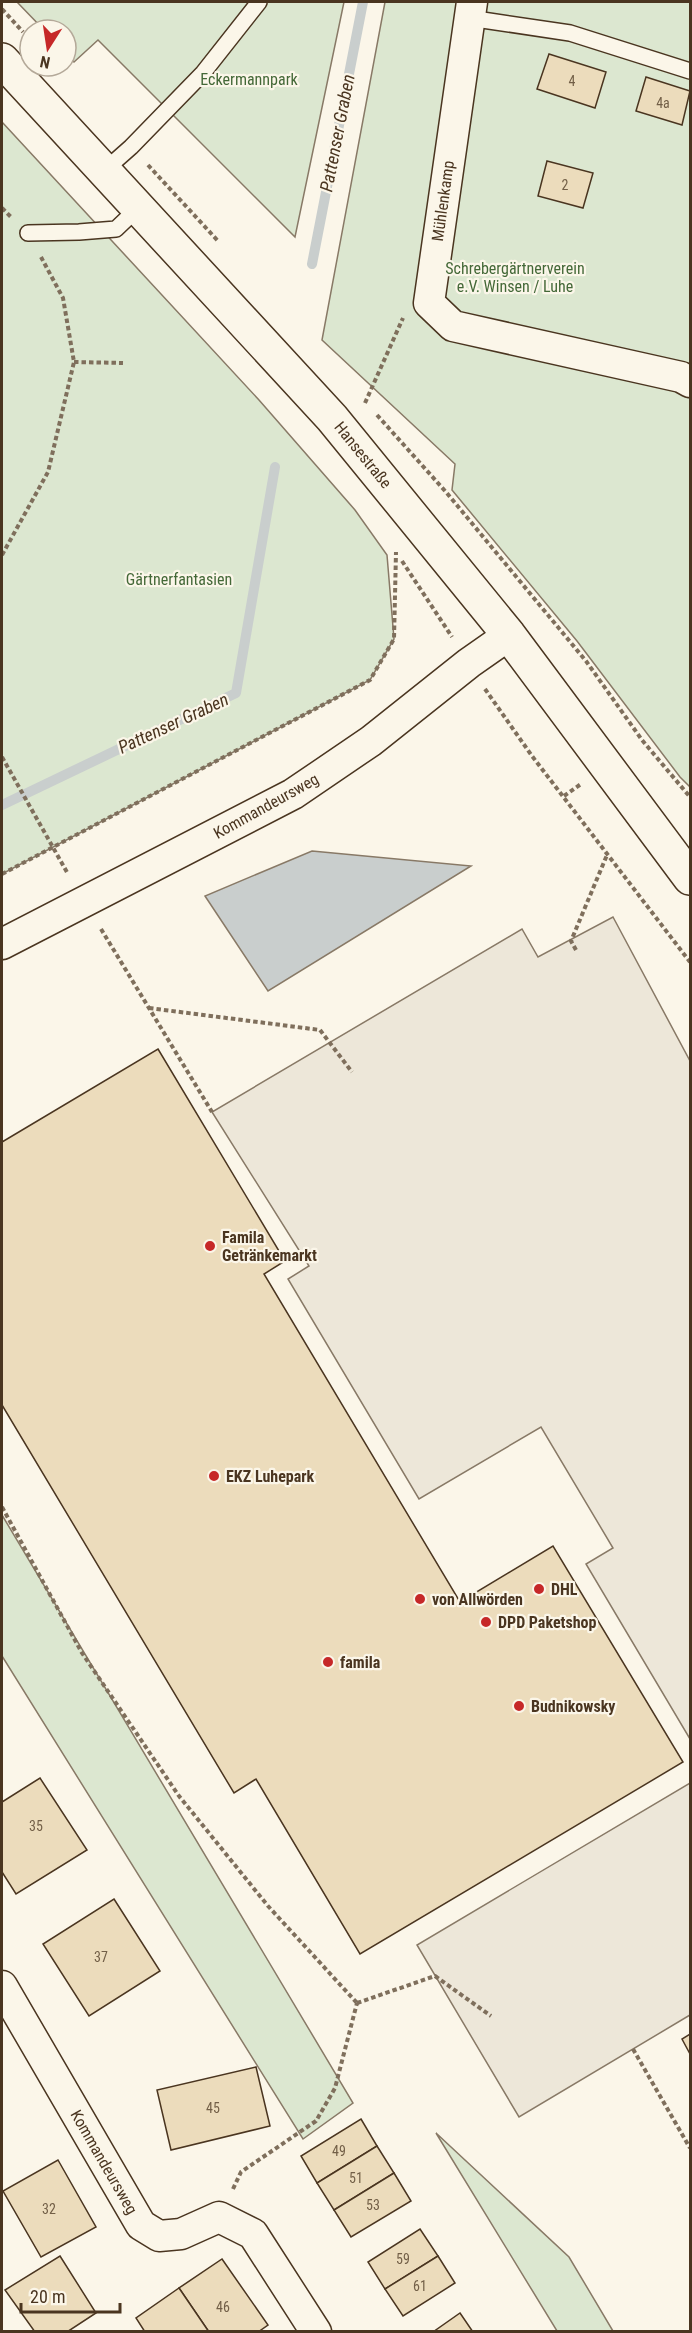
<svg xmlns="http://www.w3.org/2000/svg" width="692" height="2333" viewBox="0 0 692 2333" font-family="'Roboto Condensed',sans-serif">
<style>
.green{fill:#dce7d0;stroke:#887966;stroke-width:1.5}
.parking{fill:#ede7d9;stroke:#887966;stroke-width:1.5}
.water{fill:#c9cecd;stroke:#887966;stroke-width:1.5}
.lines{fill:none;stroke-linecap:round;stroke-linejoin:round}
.stream{stroke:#c9cecd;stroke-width:10}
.building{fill:#ecdcbc;stroke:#4a3520;stroke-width:1.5}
.lane-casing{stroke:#4a3520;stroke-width:18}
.street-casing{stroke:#4a3520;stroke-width:33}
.secondary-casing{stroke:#4a3520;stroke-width:36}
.path{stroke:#7f6f5c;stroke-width:4;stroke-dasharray:4.5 3;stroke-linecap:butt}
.lane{stroke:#fbf6e9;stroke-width:15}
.street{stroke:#fbf6e9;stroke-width:30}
.secondary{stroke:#fbf6e9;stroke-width:33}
.poi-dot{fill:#c62828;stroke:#fbf6e9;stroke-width:2}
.labels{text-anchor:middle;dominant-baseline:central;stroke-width:4.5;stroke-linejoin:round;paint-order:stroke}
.number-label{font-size:14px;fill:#725f47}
.park-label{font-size:16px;fill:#436837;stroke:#fbf6e9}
.street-label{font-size:16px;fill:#4a3520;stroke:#fbf6e9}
.poi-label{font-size:16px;font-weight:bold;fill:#4a3520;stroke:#fbf6e9;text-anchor:start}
.water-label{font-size:18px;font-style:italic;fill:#4a3520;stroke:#fbf6e9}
</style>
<rect width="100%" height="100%" fill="#fbf6e9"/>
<g class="green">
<path d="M17 2H344L295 237 98 40 74 62 66 54V30H44Z"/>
<path d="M385 2H690V787L680 777 577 641 452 490 455 464 322 340Z"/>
<path d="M2 122 259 400 355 510 387 555 394 639 370 680 2 874Z"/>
<path d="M2 1515 353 2103 303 2139 2 1656Z"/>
<path d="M436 2133 569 2257 613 2331H557Z"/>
</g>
<g class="parking">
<path d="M613 917 690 1061V1739L586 1564 613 1548 541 1427 419 1499 288 1279 309 1266 212 1112 522 929 538 957Z"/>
<path d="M690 1783V2015L519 2117 417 1945Z"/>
</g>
<path class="water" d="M312 851 471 866 268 991 205 896Z"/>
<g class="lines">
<g class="stream">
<path d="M312 264 363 2"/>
<path d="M2 805 236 693 275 467"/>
</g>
</g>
<g class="building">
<path d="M549 54 606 72 595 108 537 89Z"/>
<path d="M646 77 690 91 682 125 636 111Z"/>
<path d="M547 161 593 173 583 208 538 196Z"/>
<path d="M158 1049 285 1261 264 1274 460 1602 553 1546 683 1762 360 1954 256 1779 234 1793 2 1405V1142Z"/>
<path d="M40 1778 87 1850 16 1894 2 1872V1802Z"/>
<path d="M114 1899 160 1971 89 2016 43 1944Z"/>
<path d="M690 2034V2054L682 2039Z"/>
<path d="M256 2067 270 2126 171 2150 157 2090Z"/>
<path d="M361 2119 377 2146 317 2183 301 2156Z"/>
<path d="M377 2146 394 2173 334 2210 317 2183Z"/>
<path d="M58 2160 96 2227 41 2257 3 2191Z"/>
<path d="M394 2173 411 2201 351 2237 334 2210Z"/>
<path d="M420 2229 438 2256 385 2289 368 2262Z"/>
<path d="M60 2256 96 2313 67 2332H35L5 2290Z"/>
<path d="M438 2256 455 2283 403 2316 385 2289Z"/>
<path d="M222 2259 268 2325 258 2332H209L179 2288Z"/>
<path d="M179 2288 209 2332H145L136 2318Z"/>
<path d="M460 2313 473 2332H433Z"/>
</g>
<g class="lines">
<defs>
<g id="lane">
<path d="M469 18 570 33 690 71"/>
<path d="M105 170 131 147 203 73 259 2"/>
<path d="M28 233 79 232 116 229 138 208"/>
</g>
<g id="street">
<path d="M472 2 429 303 453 326 681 377 690 382"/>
<path d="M2 944 293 794 371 741 469 663 509 635"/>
<path d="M2 1986 141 2225 159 2236 181 2234 219 2217 253 2234 316 2332"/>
</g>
<path id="secondary" d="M2 60 332 418 509 635 690 878"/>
</defs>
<use href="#lane" class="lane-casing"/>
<use href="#street" class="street-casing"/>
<use href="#secondary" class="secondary-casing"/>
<g class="path">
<path d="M2 9 23 32"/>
<path d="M148 165 218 241"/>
<path d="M2 208 12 218"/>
<path d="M74 362 123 363"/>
<path d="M365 403 403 318"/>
<path d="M377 415 446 492 586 661 642 740 690 797"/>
<path d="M2 555 48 472 74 362 63 298 41 257"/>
<path d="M402 561 452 637"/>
<path d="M485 689 532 756 690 962"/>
<path d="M2 757 68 874"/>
<path d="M564 796 581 784"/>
<path d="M2 874 370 680 394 639 396 552"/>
<path d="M101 929 212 1112"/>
<path d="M576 950 571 941 607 855"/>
<path d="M149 1008 320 1030 352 1072"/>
<path d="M2 1507 82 1653 179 1796 268 1906 357 2003"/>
<path d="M357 2003 435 1976 491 2016"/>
<path d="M633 2049 690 2148"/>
<path d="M233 2189 241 2172 316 2121 335 2088 357 2003"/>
</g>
<use href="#lane" class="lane"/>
<use href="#street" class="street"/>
<use href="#secondary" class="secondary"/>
</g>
<g class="poi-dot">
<circle cx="210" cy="1246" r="6"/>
<circle cx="214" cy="1476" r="6"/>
<circle cx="539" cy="1589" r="6"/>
<circle cx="420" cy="1599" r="6"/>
<circle cx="486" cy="1622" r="6"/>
<circle cx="328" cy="1662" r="6"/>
<circle cx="519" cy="1706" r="6"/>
</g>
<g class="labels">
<g class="number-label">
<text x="572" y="81">4</text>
<text x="663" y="103">4a</text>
<text x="565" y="185">2</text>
<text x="36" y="1826">35</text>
<text x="101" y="1957">37</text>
<text x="213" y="2108">45</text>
<text x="339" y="2151">49</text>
<text x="356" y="2178">51</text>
<text x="373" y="2205">53</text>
<text x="49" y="2209">32</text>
<text x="403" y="2259">59</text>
<text x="420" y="2286">61</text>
<text x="223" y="2307">46</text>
</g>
<g class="park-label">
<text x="249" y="79">Eckermannpark</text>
<text x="515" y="268">Schrebergärtnerverein<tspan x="515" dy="18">e.V. Winsen / Luhe</tspan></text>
<text x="179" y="579">Gärtnerfantasien</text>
</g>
<g class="street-label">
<text transform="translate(443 201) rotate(-82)">Mühlenkamp</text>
<text transform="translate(363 455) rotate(51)">Hansestraße</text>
<text transform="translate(266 806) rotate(-29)">Kommandeursweg</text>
<text transform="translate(104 2162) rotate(60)">Kommandeursweg</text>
</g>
<g class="poi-label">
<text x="222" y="1237">Famila<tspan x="222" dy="18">Getränkemarkt</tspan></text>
<text x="226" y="1476">EKZ Luhepark</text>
<text x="551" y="1589">DHL</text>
<text x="432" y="1599">von Allwörden</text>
<text x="498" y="1622">DPD Paketshop</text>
<text x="340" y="1662">famila</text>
<text x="531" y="1706">Budnikowsky</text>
</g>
<g class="water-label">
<text transform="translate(337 133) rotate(-79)">Pattenser Graben</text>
<text transform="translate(173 723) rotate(-25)">Pattenser Graben</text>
</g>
</g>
<rect width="692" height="2333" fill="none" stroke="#4a3520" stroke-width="6"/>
<g transform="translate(48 48) rotate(192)"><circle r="28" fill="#fbf6e9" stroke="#b4a999" stroke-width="1.5"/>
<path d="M0-4.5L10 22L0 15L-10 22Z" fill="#c62828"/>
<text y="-9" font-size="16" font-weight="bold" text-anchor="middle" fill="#4a3520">N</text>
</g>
<path d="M21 2303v9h99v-9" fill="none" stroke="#4a3520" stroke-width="3"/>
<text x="30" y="2303" font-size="18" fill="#4a3520" stroke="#fbf6e9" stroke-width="4.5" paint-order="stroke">20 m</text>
</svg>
